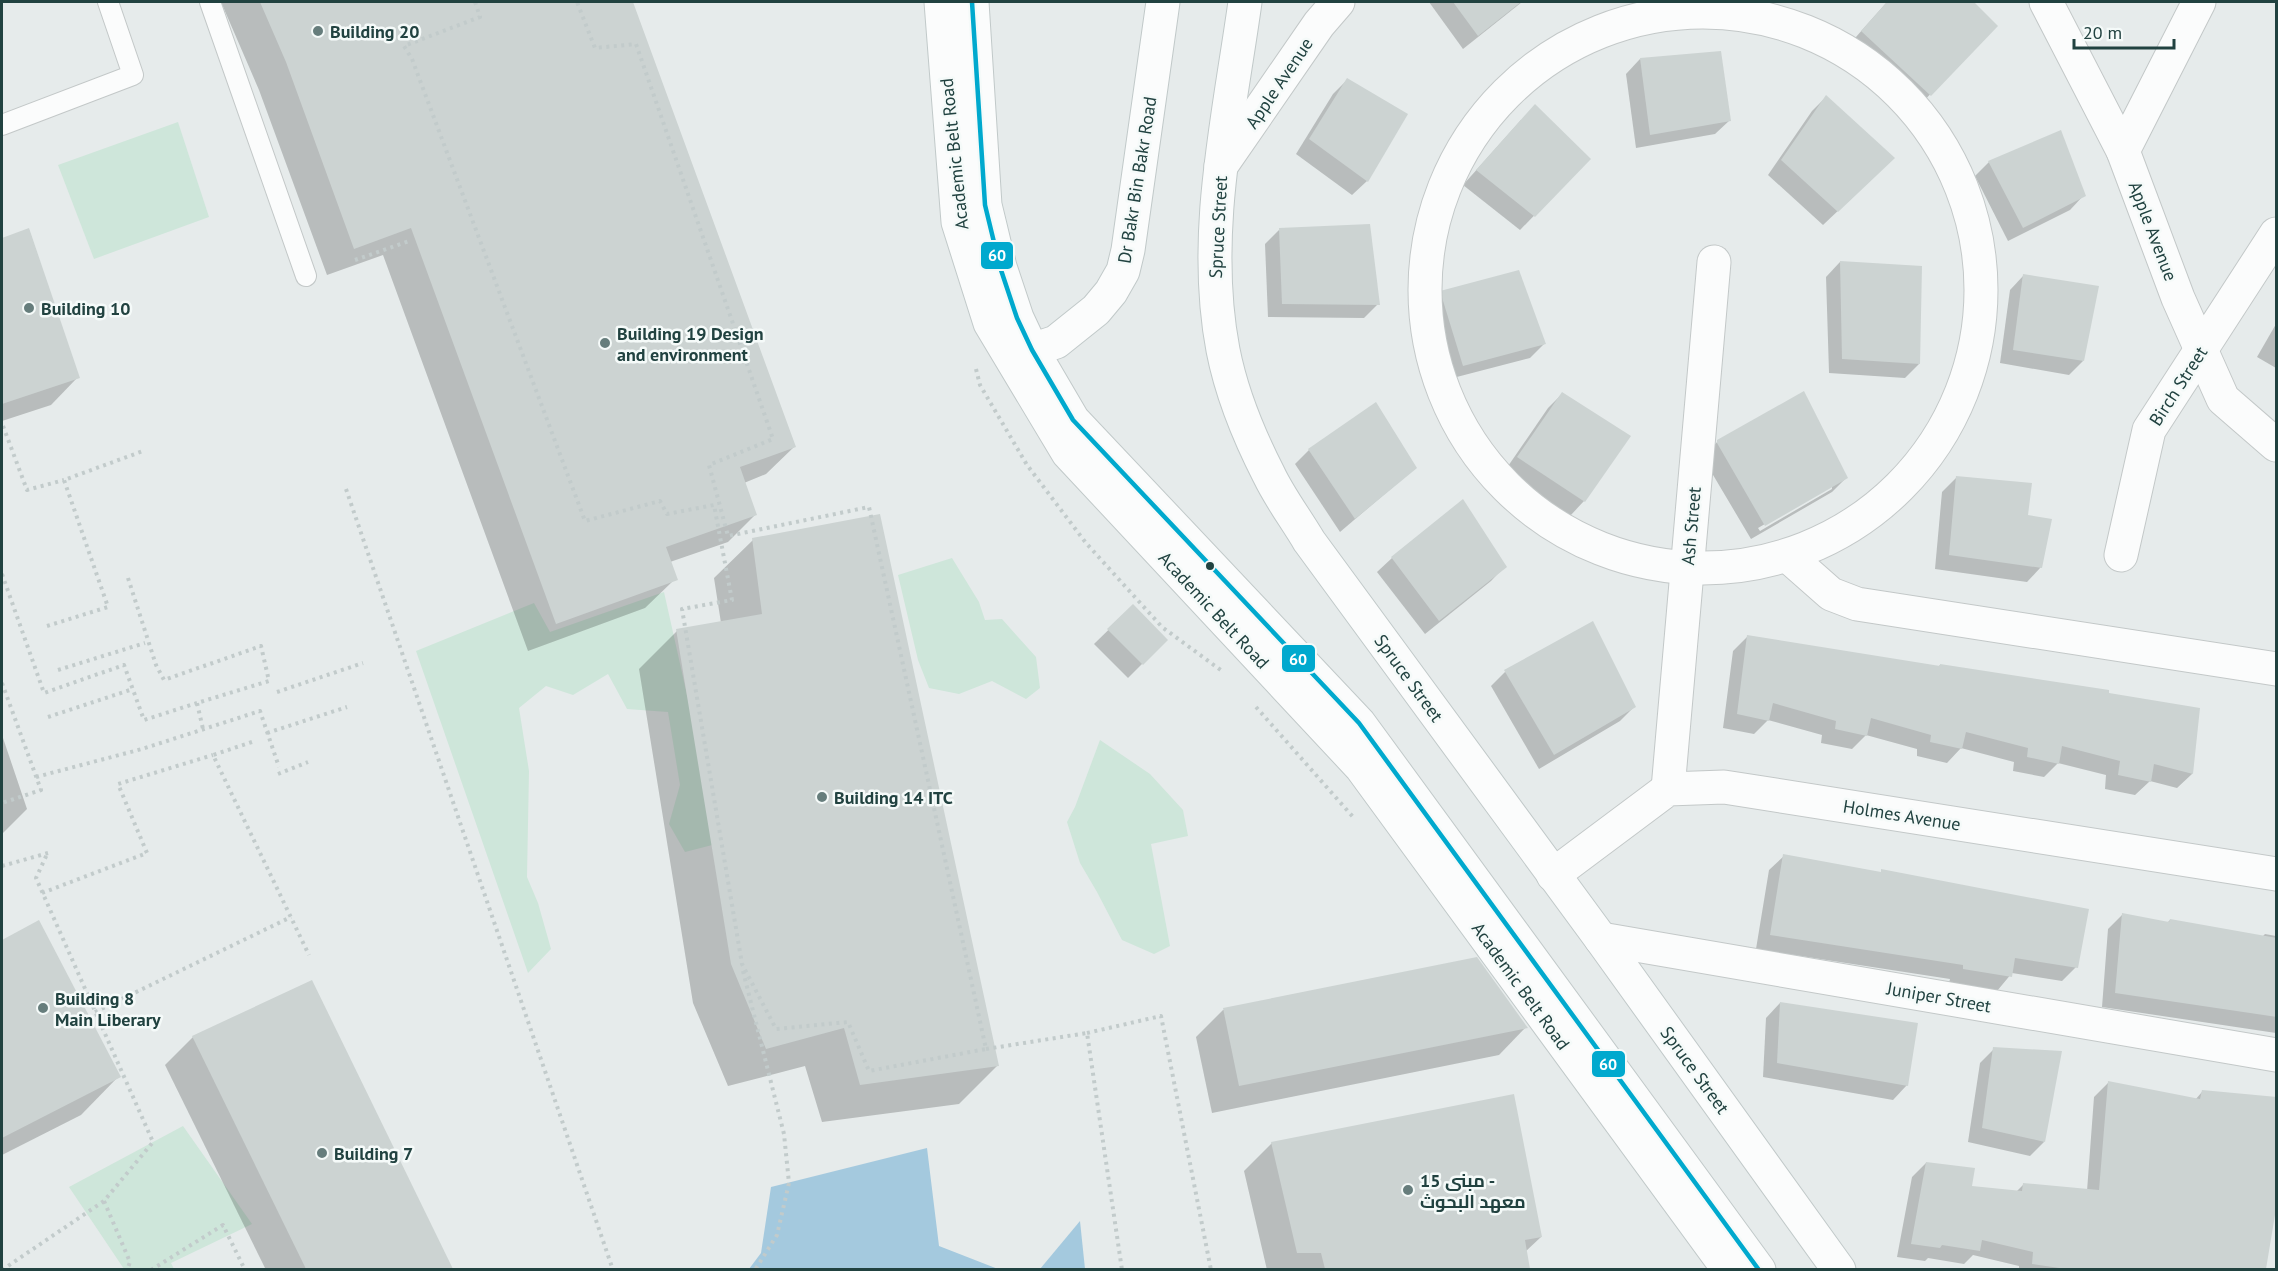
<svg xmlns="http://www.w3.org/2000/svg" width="2278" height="1271" viewBox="0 0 2278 1271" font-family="'PT Sans',Cairo,sans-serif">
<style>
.green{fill:#cee6da}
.water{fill:#a4c9de}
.shadow{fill:#0003;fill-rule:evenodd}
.building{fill:#ccd3d2}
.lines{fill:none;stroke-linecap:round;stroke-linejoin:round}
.lane-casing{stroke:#c3c8c8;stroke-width:22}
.street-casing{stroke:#c3c8c8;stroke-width:35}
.secondary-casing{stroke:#c1c9c9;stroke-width:35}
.path{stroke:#c2cbcb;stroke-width:4;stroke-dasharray:3 4.5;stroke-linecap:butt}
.lane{stroke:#fbfcfc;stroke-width:20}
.street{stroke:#fbfcfc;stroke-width:33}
.secondary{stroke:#fbfcfc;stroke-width:33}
.bus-1-casing{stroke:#f5faf9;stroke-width:9}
.bus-1{stroke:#00a9ce;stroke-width:4.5}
.poi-dot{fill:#667d7c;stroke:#f5faf9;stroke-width:2}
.bus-dot{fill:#214240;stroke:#f5faf9;stroke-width:2}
.labels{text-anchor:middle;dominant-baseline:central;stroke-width:5;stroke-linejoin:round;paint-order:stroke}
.poi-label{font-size:18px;font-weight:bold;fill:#214240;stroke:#f5faf9;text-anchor:start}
.street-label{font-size:18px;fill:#214240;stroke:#f5faf9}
.line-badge{stroke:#f5faf9;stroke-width:2}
.badge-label{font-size:16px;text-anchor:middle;font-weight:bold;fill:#fff}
</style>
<rect width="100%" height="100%" fill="#e6ebeb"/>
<g class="green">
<path d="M178 122 209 217 94 259 58 165Z"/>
<path d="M952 558 979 602 985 620 1002 619 1036 657 1040 688 1026 699 992 681 959 694 929 688 918 660 898 575Z"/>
<path d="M664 592 720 843 685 852 669 824 680 785 668 712 627 709 608 674 573 695 546 686 519 708 529 771 527 877 538 903 551 949 528 973 416 651 534 603 550 632Z"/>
<path d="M1100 740 1150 774 1183 810 1188 836 1151 844 1170 946 1154 954 1122 940 1097 892 1080 863 1067 822 1075 807Z"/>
<path d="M183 1126 252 1224 171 1263 174 1269H124L69 1187Z"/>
</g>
<g class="water">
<path d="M927 1148 939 1246 998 1269H749L761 1253 771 1187Z"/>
<path d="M1080 1221 1085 1269H1040Z"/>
</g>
<g class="shadow">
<path d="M221 2H631L794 447 766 474 744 483 756 514 728 542 670 562 673 581 645 608 528 651 383 255 327 275 259 90Z"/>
<path d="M1429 2H1522L1463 49Z"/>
<path d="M1887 2H1972L1996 26 1916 109 1848 46Z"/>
<path d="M1640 59 1730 120 1715 134 1636 148 1626 74Z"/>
<path d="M1347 80 1367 181 1352 195 1296 154 1333 94Z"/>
<path d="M1826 97 1879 172 1823 225 1768 175 1812 111Z"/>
<path d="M1521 120 1589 159 1520 230 1463 185Z"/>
<path d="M1989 162 2084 195 2070 210 2008 241 1975 176Z"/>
<path d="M29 230 78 377 51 405 2 421V239Z"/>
<path d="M1279 230 1378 304 1364 318 1268 317 1265 244Z"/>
<path d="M1840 262 1919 364 1905 378 1829 373 1826 277Z"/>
<path d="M2024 275 2083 361 2069 375 2000 363 2010 290Z"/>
<path d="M1441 292 1544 344 1530 358 1449 379 1427 306Z"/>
<path d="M2276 324V368L2257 357Z"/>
<path d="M1562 394 1584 501 1570 516 1504 472 1548 408Z"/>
<path d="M1718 441 1846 478 1832 492 1751 539 1703 458ZM1832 485V489L1760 531 1758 528Z"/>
<path d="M1309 450 1415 468 1340 532 1295 464Z"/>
<path d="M1957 477 2026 517 2041 567 2027 582 1935 569 1942 492Z"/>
<path d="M1463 501 1505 566 1491 581 1425 634 1377 572 1392 558Z"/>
<path d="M753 540 997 1066 959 1104 822 1122 805 1066 728 1086 693 1003 639 669 677 631 721 623 714 578Z"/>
<path d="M1133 606 1166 640 1128 678 1094 644Z"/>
<path d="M1747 637 1938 667 1940 665 2199 709 2192 774 2177 788 2150 781 2135 795 2105 789 2106 775 2058 763 2044 777 2013 771 2014 762 1961 748 1947 763 1917 756V749L1866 735 1852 749 1821 743 1822 735 1768 720 1754 734 1723 728 1733 651Z"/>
<path d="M1505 672 1634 707 1620 721 1539 769 1491 686Z"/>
<path d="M2 735 27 809 2 834Z"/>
<path d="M1784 856 1879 874 1882 871 2076 967 2062 981 2012 973 1997 991 1949 983 1950 979 1756 949 1769 870Z"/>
<path d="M2122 915 2167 923 2170 920 2262 937 2265 934 2276 936V1033L2102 1007 2108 929Z"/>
<path d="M39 922 119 1076 81 1115 2 1155V942Z"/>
<path d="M311 982 451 1270H266L165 1065 193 1037Z"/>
<path d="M1780 1003 1907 1085 1893 1100 1763 1077 1766 1018Z"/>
<path d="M1223 1010 1526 1027 1499 1055 1212 1113 1196 1037Z"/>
<path d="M1994 1049 2044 1142 2030 1156 1968 1142 1980 1063Z"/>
<path d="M2108 1083 2195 1100 2202 1092 2276 1098V1210H2274L2264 1270H2019V1266L1973 1255 1964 1264 1928 1258 1925 1261 1897 1257 1912 1177 1926 1163 1971 1188 2016 1192 2024 1184 2087 1191 2094 1097Z"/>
<path d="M1272 1143 1541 1237 1525 1252 1528 1270H1267L1244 1171Z"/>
</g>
<g class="building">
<path d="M260 2H633L796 447 740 467 757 515 666 547 678 580 556 624 411 228 354 249 286 62Z"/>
<path d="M1453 2H1521L1478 36Z"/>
<path d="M1887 2H1974L1998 26 1931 96 1861 31Z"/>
<path d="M1721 51 1731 121 1650 135 1640 58Z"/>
<path d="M1347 78 1408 114 1368 182 1309 139Z"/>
<path d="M1826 95 1895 158 1838 212 1781 160Z"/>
<path d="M1535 104 1591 159 1535 217 1476 170Z"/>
<path d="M2061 130 2086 196 2023 228 1988 161Z"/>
<path d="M1370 224 1380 305 1282 304 1279 228Z"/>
<path d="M29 228 80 378 2 404V238Z"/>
<path d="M1840 261 1922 266 1920 364 1842 359Z"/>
<path d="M1519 270 1546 344 1463 366 1440 291Z"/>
<path d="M2023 274 2099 286 2084 361 2013 350Z"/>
<path d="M1804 391 1848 478 1765 526 1717 443V440Z"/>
<path d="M1562 392 1631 436 1585 502 1517 457Z"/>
<path d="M1376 402 1417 468 1355 519 1308 449Z"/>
<path d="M1956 476 2032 483 2028 515 2052 519 2042 568 1949 555Z"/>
<path d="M1463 499 1507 567 1439 621 1391 557Z"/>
<path d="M880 514 999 1066 860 1085 844 1028 766 1049 731 964 676 629 762 614 752 538Z"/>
<path d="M1133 604 1168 640 1143 665 1107 629Z"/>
<path d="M1593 621 1636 707 1554 755 1504 670Z"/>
<path d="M1747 635 1940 666V664L2109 690V693L2200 708 2193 774 2154 764 2151 782 2118 775 2120 761 2062 746 2059 764 2027 757 2028 748 1966 732 1962 749 1930 742 1931 735 1871 718 1867 736 1835 729 1836 721 1773 703 1769 721 1737 714Z"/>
<path d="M1783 854 1881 872V869L2089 909 2078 968 2015 958 2012 977 1963 969V965L1770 935Z"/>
<path d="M2122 913 2169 922 2170 919 2277 938V1017L2115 993Z"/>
<path d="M39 920 121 1077 2 1138V940Z"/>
<path d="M1477 957 1528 1028 1239 1086 1223 1008Z"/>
<path d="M312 980 453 1269H306L192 1036Z"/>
<path d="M1780 1002 1918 1023 1908 1086 1777 1063Z"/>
<path d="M1993 1047 2062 1051 2045 1142 1982 1128Z"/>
<path d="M2108 1081 2200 1099 2202 1090 2277 1097V1203L2266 1269H2066L2032 1264 2033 1252 1982 1240 1980 1251 1942 1245 1940 1248 1911 1244 1926 1162 1975 1168 1972 1186 2022 1191 2023 1183 2099 1190Z"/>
<path d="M1514 1094 1542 1237 1525 1240 1530 1269H1325L1321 1253H1297L1271 1142Z"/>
</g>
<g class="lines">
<defs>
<g id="lane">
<path d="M210 2 306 276"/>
<path d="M2 125 133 75 108 2"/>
</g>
<g id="street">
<path d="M2046 2 2123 151 2178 298 2223 399 2276 445"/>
<circle cx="1703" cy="290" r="278"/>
<path d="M2123 151 2199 2"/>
<path d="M1221 166 1319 24 1338 2"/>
<path d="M2121 555 2149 430 2276 234"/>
<path d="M1788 556 1831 594 1857 604 2276 669"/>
<path d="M1668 789 1714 262"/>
<path d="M1553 875 1668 789 1724 787 2276 874"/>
<path d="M1601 939 2276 1055"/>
</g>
<g id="secondary">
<path d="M941 2 958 222 990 323 1068 453 1361 767 1729 1270"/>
<path d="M972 2 985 205 1000 267 1017 318 1032 350 1073 420 1359 723 1759 1270"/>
<path d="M1245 2C1229 117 1201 235 1223 350 1231 391 1250 438 1269 475 1280 498 1296 519 1309 541L1601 939 1839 1270"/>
<path d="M1032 350 1056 342 1096 310 1111 292 1123 271 1128 250 1163 2"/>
</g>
</defs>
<use href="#lane" class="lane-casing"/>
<use href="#street" class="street-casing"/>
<use href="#secondary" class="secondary-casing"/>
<g class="path">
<path d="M475 2 480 17 404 46 412 59 585 521 660 501 667 514 714 505 732 600 682 609 742 964 776 1029 848 1022 869 1071 986 1049 869 507 728 536 709 465 773 439 636 44 595 48 577 2"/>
<path d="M355 260 409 241"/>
<path d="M976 369 980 385 1027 465 1086 543 1162 627 1222 671"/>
<path d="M3 426 27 490 64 480"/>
<path d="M346 489 613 1270"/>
<path d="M2 574 44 693 124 665 144 720 197 703"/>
<path d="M128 578 156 665 164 680 261 646 269 681 197 703 203 729"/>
<path d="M47 626 108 607 64 480 143 451"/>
<path d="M58 670 145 643"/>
<path d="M2 683 41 790 2 803"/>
<path d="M277 692 363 663"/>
<path d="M1256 707 1354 818"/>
<path d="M48 717 130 690"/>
<path d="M267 733 347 707"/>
<path d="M252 742 213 755 309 955"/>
<path d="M278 774 308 762"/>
<path d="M36 777 142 749 260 711 279 767"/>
<path d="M2 866 48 853"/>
<path d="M42 893 147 853 118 784 213 755"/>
<path d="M743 971 784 1134 789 1183 777 1235 755 1270"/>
<path d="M95 1012 291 917"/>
<path d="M1087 1033 1161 1016 1211 1270"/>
<path d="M986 1049 1087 1033 1122 1270"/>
<path d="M104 1201 130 1262 127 1270"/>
<path d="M2 1270 104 1201 153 1142 36 878 48 852"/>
<path d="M151 1270 223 1225 245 1270"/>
</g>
<use href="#lane" class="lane"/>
<use href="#street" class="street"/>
<use href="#secondary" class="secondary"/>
<defs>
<path id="bus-1" d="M972 2 985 205 1000 267 1017 318 1032 350 1073 420 1359 723 1759 1270"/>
</defs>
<use href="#bus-1" class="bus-1-casing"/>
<use href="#bus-1" class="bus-1"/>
</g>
<g class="poi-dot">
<circle cx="318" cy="31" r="6"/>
<circle cx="29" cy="308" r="6"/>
<circle cx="605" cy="343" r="6"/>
<circle cx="822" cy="797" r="6"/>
<circle cx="43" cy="1008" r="6"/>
<circle cx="322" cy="1153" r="6"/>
<circle cx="1408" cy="1190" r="6"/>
</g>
<circle class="bus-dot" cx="1210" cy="566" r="5"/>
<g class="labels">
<g class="poi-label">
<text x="330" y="31">Building 20</text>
<text x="41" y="308">Building 10</text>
<text x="617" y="333">Building 19 Design<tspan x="617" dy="21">and environment</tspan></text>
<text x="834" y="797">Building 14 ITC</text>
<text x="55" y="998">Building 8<tspan x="55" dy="21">Main Liberary</tspan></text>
<text x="334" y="1153">Building 7</text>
<text x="1420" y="1180">مبنى 15 -<tspan x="1420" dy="21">معهد البحوث</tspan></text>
</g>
<g class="street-label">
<text transform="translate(1279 83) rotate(-56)">Apple Avenue</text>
<text transform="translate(954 154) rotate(-96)">Academic Belt Road</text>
<text transform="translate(1137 180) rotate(-81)">Dr Bakr Bin Bakr Road</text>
<text transform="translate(1218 227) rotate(-87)">Spruce Street</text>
<text transform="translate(2153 231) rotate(69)">Apple Avenue</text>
<text transform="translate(2178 386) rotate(-57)">Birch Street</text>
<text transform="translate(1691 526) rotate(-85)">Ash Street</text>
<text transform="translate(1214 610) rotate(47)">Academic Belt Road</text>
<text transform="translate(1409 678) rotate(54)">Spruce Street</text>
<text transform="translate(1902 815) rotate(9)">Holmes Avenue</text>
<text transform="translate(1521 986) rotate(54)">Academic Belt Road</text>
<text transform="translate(1939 997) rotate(10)">Juniper Street</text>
<text transform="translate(1695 1070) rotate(54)">Spruce Street</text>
</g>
</g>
<g class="line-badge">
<rect x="980" y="241" width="34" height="29" rx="6" fill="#00a9ce"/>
<rect x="1281" y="644" width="35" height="29" rx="6" fill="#00a9ce"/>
<rect x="1591" y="1050" width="35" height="28" rx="6" fill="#00a9ce"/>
</g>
<g class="badge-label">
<text x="997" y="261">60</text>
<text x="1298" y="665">60</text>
<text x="1608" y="1070">60</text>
</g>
<rect width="2278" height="1271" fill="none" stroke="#214240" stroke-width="6"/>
<path d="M2074 39v9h100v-9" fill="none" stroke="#214240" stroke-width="3"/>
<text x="2083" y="39" font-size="18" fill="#214240" stroke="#f5faf9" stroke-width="4.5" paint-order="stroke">20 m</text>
</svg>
